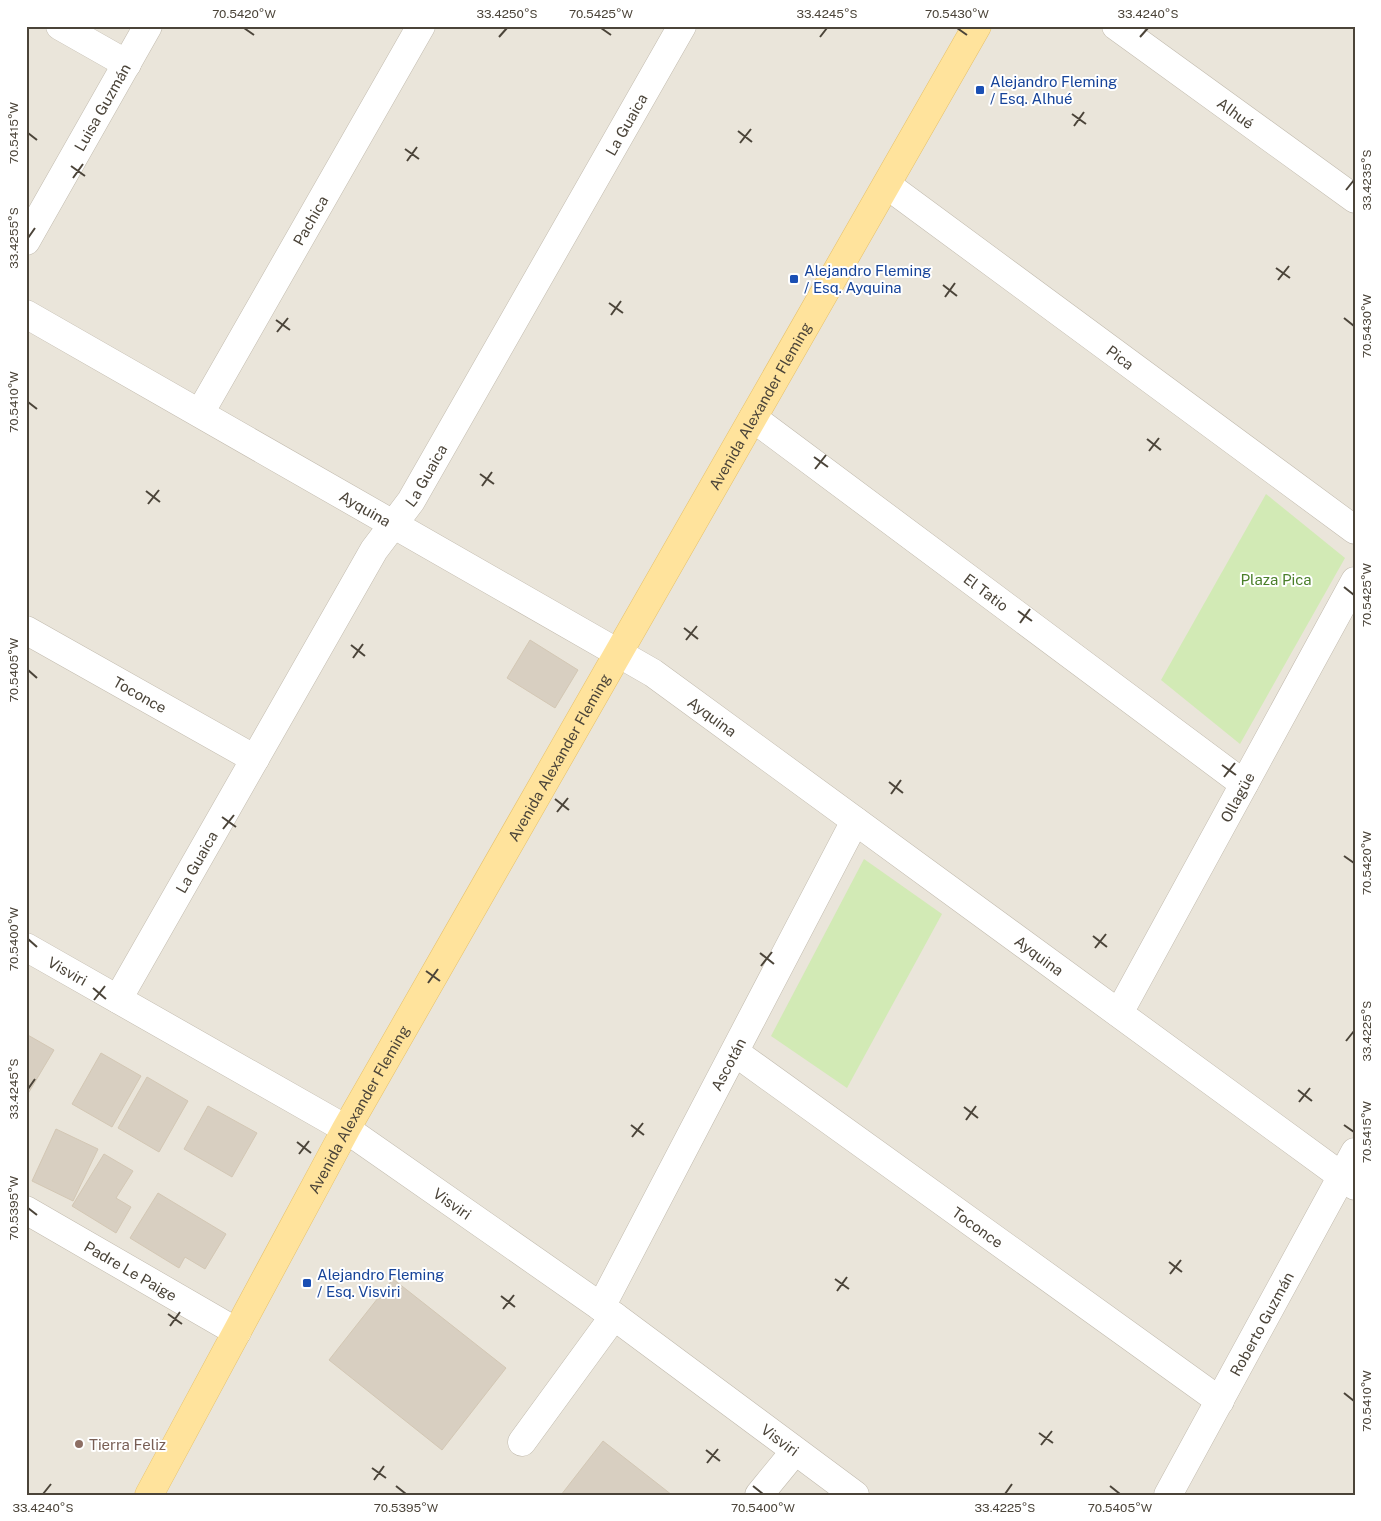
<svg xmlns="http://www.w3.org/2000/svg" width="1381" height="1521" viewBox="0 0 1381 1521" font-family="'Public Sans',sans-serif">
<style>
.residential{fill:#eae5da}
.green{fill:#d2eab5}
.building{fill:#d8cfc1;stroke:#d3c7b4}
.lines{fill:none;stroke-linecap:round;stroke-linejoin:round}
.minor-casing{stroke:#c2bbae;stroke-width:29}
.major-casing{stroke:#e6c16a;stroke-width:29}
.minor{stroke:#fff;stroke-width:28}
.major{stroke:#ffe39c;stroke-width:28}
.ticks{fill:none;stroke:#4b4439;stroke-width:2}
.transit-dot{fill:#1a4fb4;stroke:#fff;stroke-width:2}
.education-dot{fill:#8d6e63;stroke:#fff;stroke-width:2}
.labels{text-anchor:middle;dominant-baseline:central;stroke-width:4;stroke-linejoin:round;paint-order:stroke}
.transit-label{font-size:15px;fill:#164399;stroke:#fff;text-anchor:start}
.street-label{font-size:15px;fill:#4b4439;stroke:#fff}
.park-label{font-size:15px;fill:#4a7f2a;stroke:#fff}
.education-label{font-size:15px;fill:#785e54;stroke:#fff;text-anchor:start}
.neatline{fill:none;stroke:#4b4439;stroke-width:2}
.ticks-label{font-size:12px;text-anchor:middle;fill:#4b4439}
</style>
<rect width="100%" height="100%" fill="#f6f3ec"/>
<rect class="residential" x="26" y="26" width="1329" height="1469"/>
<g class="green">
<path d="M1266 494 1345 558 1240 744 1161 680Z"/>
<path d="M864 859 942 914 847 1088 771 1036Z"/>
</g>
<g class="building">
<path d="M530 640 578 670 555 708 507 678Z"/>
<path d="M26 1034 54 1050 26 1097Z"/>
<path d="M101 1053 141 1076 112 1127 72 1104Z"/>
<path d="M147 1077 188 1101 159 1152 118 1128Z"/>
<path d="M208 1106 257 1133 232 1177 184 1149Z"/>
<path d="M56 1129 98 1149 73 1201 32 1181Z"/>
<path d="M104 1154 133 1171 116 1198 131 1207 116 1233 72 1206Z"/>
<path d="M158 1193 226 1234 205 1269 185 1257 179 1268 130 1238Z"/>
<path d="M393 1279 506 1368 442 1450 329 1360Z"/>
<path d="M603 1441 672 1495H561Z"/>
</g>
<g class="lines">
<defs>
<g id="minor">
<path d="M60 26 127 64"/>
<path id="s1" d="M1116 26 1355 199"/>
<path id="s2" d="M887 185 1355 530"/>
<path id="s3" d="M26 241 148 26"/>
<path id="s4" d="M26 314 653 673 1355 1186"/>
<path id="s5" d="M200 413 421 26"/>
<path id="s6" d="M753 418 1244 784"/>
<path id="s7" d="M26 630 255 759"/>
<path id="s8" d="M26 947 346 1129 614 1316 855 1495"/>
<path id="s9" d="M118 999 374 550 411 501 682 26"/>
<path id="s10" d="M1119 1013 1355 581"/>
<path id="s11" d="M736 1053 1220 1401"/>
<path id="s12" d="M26 1210 237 1332"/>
<path id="s13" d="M601 1307 855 821"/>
<path d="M522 1442 614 1316"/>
<path d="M759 1495 795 1451"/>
<path id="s14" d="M1168 1495 1355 1152"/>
</g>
<g id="major">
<path id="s15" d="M149 1495 346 1129 977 26"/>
</g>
</defs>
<use href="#minor" class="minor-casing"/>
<use href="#major" class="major-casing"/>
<use href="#minor" class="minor"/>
<use href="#major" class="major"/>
</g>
<path class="ticks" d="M244 28 254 35M601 28 611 35M957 28 967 35M499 37 507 28M820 37 827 28M1140 37 1148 28M1072 114 1086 124M1074 126 1084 112M738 131 752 142M28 133 37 140M740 143 751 129M405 149 419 159M407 161 417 147M71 166 85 176M73 178 83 164M1346 190 1354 180M28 238 35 228M1276 268 1290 278M1278 280 1289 266M943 285 957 296M945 297 955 283M609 303 623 313M611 315 621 301M1344 318 1354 326M276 320 290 330M277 332 288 318M28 402 37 409M1147 439 1161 450M1149 451 1159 438M814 457 828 467M815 469 826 455M480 474 494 484M482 486 492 472M146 491 160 502M148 504 159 490M1344 587 1354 595M1018 611 1032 621M1020 623 1030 609M684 628 698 639M686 640 697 626M351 645 365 656M353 658 363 644M28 670 37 678M1222 765 1236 775M1224 777 1235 763M889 782 903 793M891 794 901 780M555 799 569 810M557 812 568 798M222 817 236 827M223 829 234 815M1344 856 1354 863M1093 936 1107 947M28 939 37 947M1095 948 1106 934M760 953 774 964M761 966 772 952M426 971 440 981M428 983 438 969M93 988 106 999M94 1000 105 986M1346 1041 1354 1031M28 1089 35 1079M1298 1090 1312 1101M1299 1102 1310 1088M964 1107 978 1118M966 1120 976 1106M631 1125 644 1135M1344 1125 1354 1132M632 1137 643 1123M297 1142 311 1153M299 1154 309 1141M28 1208 37 1215M1169 1262 1182 1272M1170 1274 1181 1260M835 1279 849 1289M837 1291 847 1277M501 1296 515 1307M503 1309 514 1295M168 1314 182 1324M170 1326 180 1312M1344 1393 1354 1401M1039 1433 1053 1443M1041 1445 1052 1431M706 1450 720 1461M707 1463 718 1449M372 1468 386 1478M374 1480 384 1466M396 1486 406 1494M753 1486 763 1494M1110 1486 1120 1494M43 1494 51 1484M1005 1494 1012 1484"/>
<g class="transit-dot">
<rect x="975" y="85" width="10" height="10" rx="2.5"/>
<rect x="789" y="274" width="10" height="10" rx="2.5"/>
<rect x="302" y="1278" width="10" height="10" rx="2.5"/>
</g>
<circle class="education-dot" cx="79" cy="1444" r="5"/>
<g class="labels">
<g class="transit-label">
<text x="990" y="81">Alejandro Fleming<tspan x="990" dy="17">/ Esq. Alhué</tspan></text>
<text x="804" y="270">Alejandro Fleming<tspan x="804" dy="17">/ Esq. Ayquina</tspan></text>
<text x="317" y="1274">Alejandro Fleming<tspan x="317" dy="17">/ Esq. Visviri</tspan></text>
</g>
<g class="street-label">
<text stroke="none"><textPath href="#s3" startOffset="154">Luisa Guzmán</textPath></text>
<text stroke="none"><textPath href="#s1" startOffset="148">Alhué</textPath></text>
<text stroke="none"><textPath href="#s9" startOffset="1012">La Guaica</textPath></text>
<text stroke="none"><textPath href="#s5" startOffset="222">Pachica</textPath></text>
<text stroke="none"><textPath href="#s2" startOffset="290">Pica</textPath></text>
<text stroke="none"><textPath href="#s15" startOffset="1249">Avenida Alexander Fleming</textPath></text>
<text stroke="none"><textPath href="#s9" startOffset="608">La Guaica</textPath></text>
<text stroke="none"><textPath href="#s4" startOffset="391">Ayquina</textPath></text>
<text stroke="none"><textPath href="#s6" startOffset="291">El Tatio</textPath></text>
<text stroke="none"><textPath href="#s7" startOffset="131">Toconce</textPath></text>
<text stroke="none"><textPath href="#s4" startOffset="796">Ayquina</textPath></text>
<text stroke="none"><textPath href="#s15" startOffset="844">Avenida Alexander Fleming</textPath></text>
<text stroke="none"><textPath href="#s10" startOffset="246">Ollagüe</textPath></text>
<text stroke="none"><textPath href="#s9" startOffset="158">La Guaica</textPath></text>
<text stroke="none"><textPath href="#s4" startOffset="1201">Ayquina</textPath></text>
<text stroke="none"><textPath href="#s8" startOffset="48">Visviri</textPath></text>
<text stroke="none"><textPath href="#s13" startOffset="274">Ascotán</textPath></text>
<text stroke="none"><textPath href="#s15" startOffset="439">Avenida Alexander Fleming</textPath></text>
<text stroke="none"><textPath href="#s8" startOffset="498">Visviri</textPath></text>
<text stroke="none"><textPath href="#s11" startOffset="298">Toconce</textPath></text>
<text stroke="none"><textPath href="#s12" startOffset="121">Padre Le Paige</textPath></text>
<text stroke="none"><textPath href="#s14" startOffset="195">Roberto Guzmán</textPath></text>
<text stroke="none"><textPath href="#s8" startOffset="902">Visviri</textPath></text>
</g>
<g class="park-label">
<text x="1276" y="579">Plaza Pica</text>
</g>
<g class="education-label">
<text x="89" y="1444">Tierra Feliz</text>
</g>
</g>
<rect width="1381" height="1521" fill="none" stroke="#ffffff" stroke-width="55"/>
<rect x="28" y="28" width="1326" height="1466" class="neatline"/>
<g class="ticks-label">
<text x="244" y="18">70.5420°W</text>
<text x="507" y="18">33.4250°S</text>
<text x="601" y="18">70.5425°W</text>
<text x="827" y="18">33.4245°S</text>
<text x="957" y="18">70.5430°W</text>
<text x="1148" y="18">33.4240°S</text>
<text transform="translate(14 133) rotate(-90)" y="4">70.5415°W</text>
<text transform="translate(1367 180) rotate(-90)" y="4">33.4235°S</text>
<text transform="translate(14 238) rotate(-90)" y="4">33.4255°S</text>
<text transform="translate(1367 326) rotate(-90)" y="4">70.5430°W</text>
<text transform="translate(14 402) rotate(-90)" y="4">70.5410°W</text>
<text transform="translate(1367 595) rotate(-90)" y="4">70.5425°W</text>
<text transform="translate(14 670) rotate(-90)" y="4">70.5405°W</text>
<text transform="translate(1367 863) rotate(-90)" y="4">70.5420°W</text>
<text transform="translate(14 939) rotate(-90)" y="4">70.5400°W</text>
<text transform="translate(1367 1031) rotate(-90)" y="4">33.4225°S</text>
<text transform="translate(14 1089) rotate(-90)" y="4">33.4245°S</text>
<text transform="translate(1367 1132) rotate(-90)" y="4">70.5415°W</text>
<text transform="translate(14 1208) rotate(-90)" y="4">70.5395°W</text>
<text transform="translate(1367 1401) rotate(-90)" y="4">70.5410°W</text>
<text x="43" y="1512">33.4240°S</text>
<text x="406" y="1512">70.5395°W</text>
<text x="763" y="1512">70.5400°W</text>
<text x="1005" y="1512">33.4225°S</text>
<text x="1120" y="1512">70.5405°W</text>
</g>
</svg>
